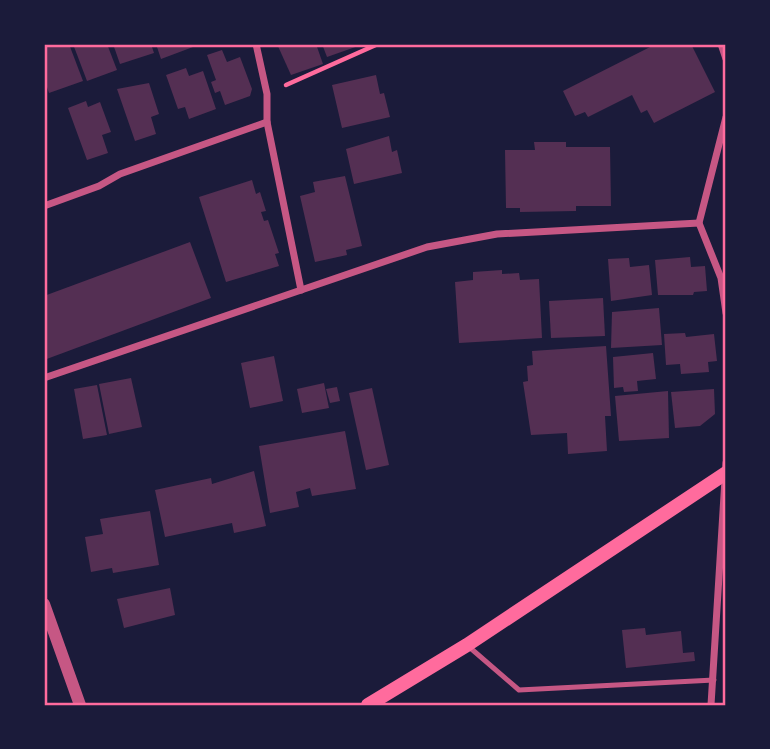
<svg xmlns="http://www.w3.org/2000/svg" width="770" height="749" viewBox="0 0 770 749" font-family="'IBM Plex Sans',sans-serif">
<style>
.building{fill:#542f53}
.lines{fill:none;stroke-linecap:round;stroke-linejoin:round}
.path{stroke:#ff6b9d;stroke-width:4.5}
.service{stroke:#c65784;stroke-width:5}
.minor{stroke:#c65784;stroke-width:7}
.tertiary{stroke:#c65784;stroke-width:12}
.secondary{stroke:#ff6b9d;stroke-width:14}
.neatline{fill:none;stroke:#ff6b9d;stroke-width:2.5}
</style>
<rect width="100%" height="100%" fill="#1b1b3a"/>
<g class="building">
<path d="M52 44H69L83 81 49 93 44 78V47Z"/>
<path d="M73 44H107L117 70 87 81Z"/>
<path d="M113 44H151L154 53 120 64Z"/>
<path d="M156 44H201L161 59Z"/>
<path d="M277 44H316L323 64 291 75Z"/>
<path d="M322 44H364L327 57Z"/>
<path d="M656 44H691L715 92 654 123 647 110 641 113 632 95 588 117 585 112 575 116 563 91Z"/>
<path d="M222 50 227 62 240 57 252 89 250 96 225 105 220 91 215 93 211 82 216 80 207 55Z"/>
<path d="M186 68 189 76 203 71 216 109 189 119 185 107 178 109 166 75Z"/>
<path d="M376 75 380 94 384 93 390 117 342 128 332 85Z"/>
<path d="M149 83 159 114 151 117 156 134 135 141 117 89Z"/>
<path d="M86 101 88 107 100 102 111 132 102 135 108 153 87 160 68 108Z"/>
<path d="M389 136 392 152 397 150 402 173 354 184 346 149Z"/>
<path d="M534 142H566V147H610L611 206H576V211L520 212V208H506L505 150H535Z"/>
<path d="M345 176 362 246 346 250 347 255 315 262 300 196 315 192 313 182Z"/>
<path d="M252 180 256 194 260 192 266 211 261 212 264 221 268 220 279 253 275 254 279 266 226 282 199 197Z"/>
<path d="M190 242 211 298 44 360V296Z"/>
<path d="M690 257 691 267 705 266 707 291 694 292 693 295H658L655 260Z"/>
<path d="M629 258 630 267 649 265 652 295 611 301 608 259Z"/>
<path d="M502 270V274L519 273 520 280 539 279 542 338 459 343 455 282 473 280V272Z"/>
<path d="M603 298 605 336 551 338 549 301Z"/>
<path d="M659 308 662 345 611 348 612 312Z"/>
<path d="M685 333 686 337 714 334 717 361 708 362 709 372 681 374 680 364 666 365 664 334Z"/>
<path d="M606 346 611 416H605L607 451 568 454 567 433 531 435 523 382 528 381 527 366 533 365 532 351Z"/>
<path d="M653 353 656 379 637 381 638 391 624 392 623 387 614 388 613 357Z"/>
<path d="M274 356 283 401 250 408 241 363Z"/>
<path d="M131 378 142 427 109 434 99 384Z"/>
<path d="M324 383 329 408 302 413 297 389Z"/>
<path d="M97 385 107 435 83 439 74 389Z"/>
<path d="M337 387 340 401 330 403 326 389Z"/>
<path d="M372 388 389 465 366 470 349 393Z"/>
<path d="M714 389 715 414 700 426 675 428 671 392Z"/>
<path d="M668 391 669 438 619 441 615 396Z"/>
<path d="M345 431 356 489 312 496 310 488 296 492 299 507 270 513 259 446Z"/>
<path d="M254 471 266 526 234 533 232 523 165 537 155 490 211 478 212 484Z"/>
<path d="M150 511 159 565 113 573 112 568 91 572 85 537 103 534 100 519Z"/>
<path d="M170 588 175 615 124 628 117 599Z"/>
<path d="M645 628 646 635 681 631 683 653 694 652 695 661 626 668 622 630Z"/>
</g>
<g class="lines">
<path class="path" d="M286 85 378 44"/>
<path class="service" d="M468 646 519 690 714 680"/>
<g class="minor">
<path d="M256 44 267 94V122L301 290"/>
<path d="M721 44 726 59"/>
<path d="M726 117 699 223 721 278 726 313"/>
<path d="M44 206 99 186 120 174 267 122"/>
<path d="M44 378 427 247 497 234 699 223"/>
<path d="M711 705 726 463"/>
</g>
<path class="tertiary" d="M44 604 80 705"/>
<path class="secondary" d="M368 705 467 645 726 473"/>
</g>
<rect width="770" height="749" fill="none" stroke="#1b1b3a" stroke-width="91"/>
<rect x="46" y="46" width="678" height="658" class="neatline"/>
</svg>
